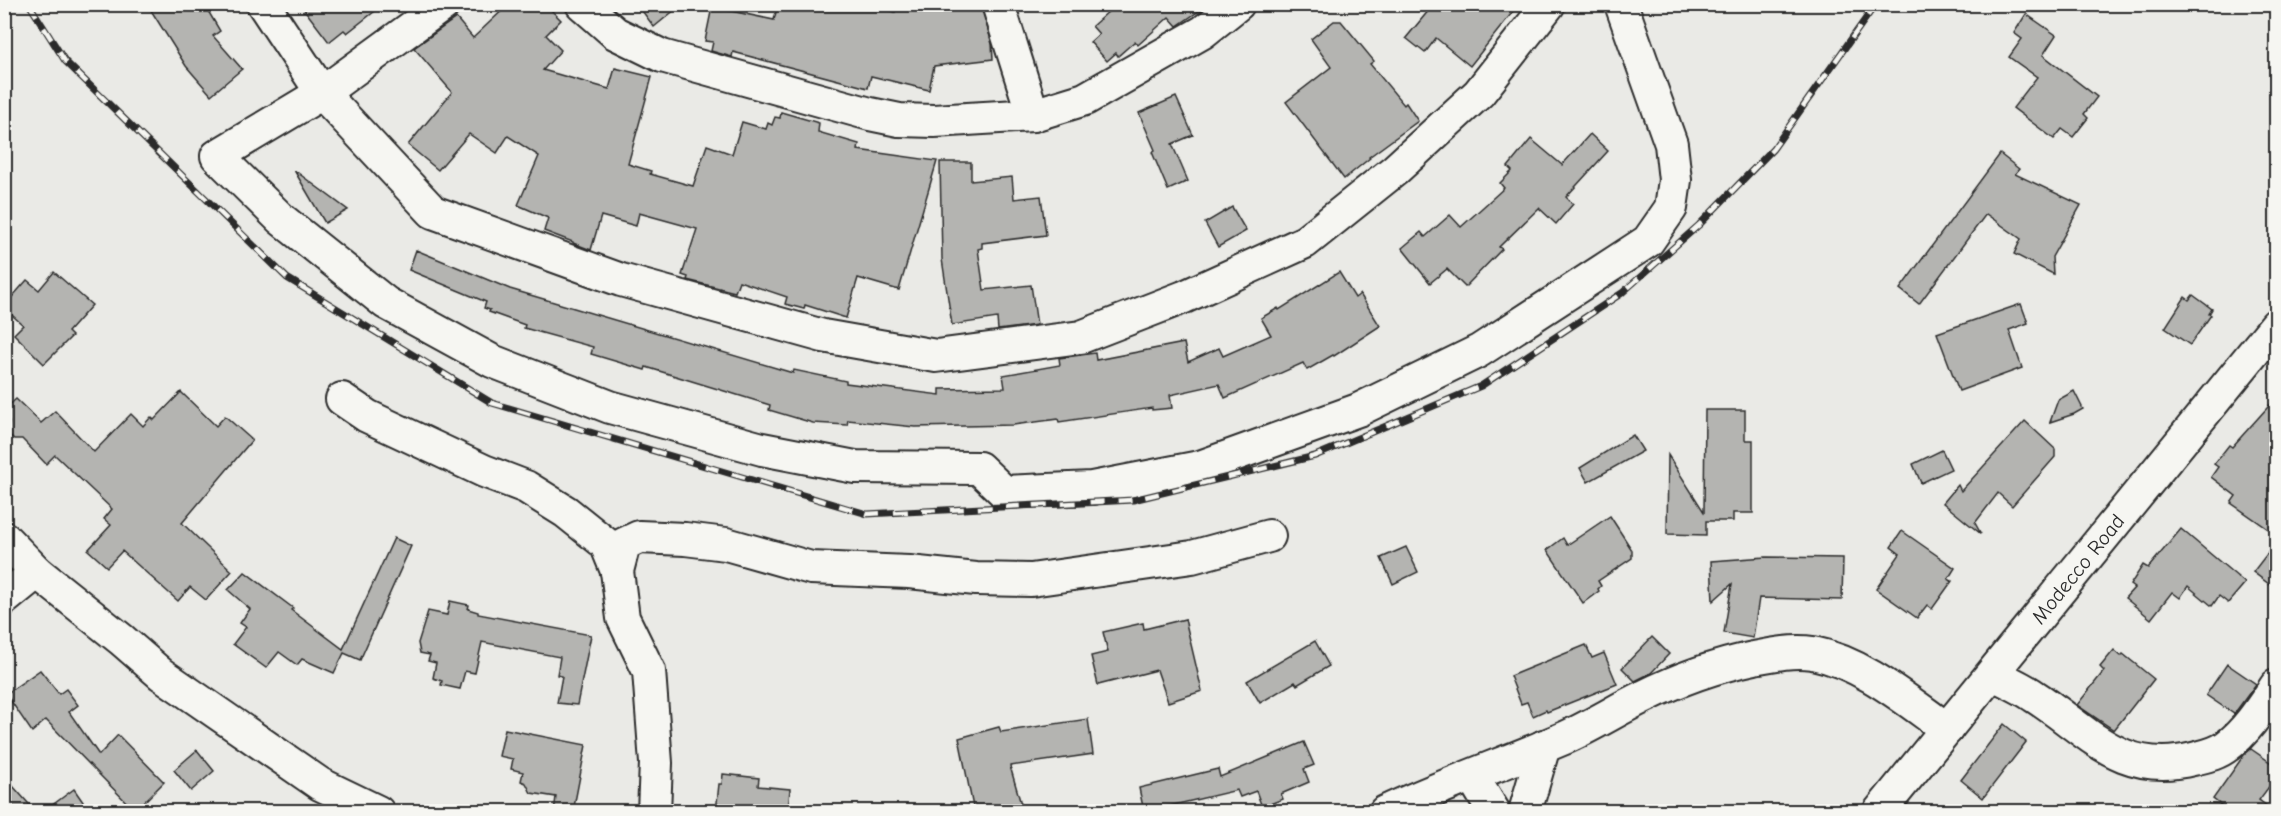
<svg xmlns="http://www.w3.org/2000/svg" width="2281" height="816" viewBox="0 0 2281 816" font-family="'Comic Neue',sans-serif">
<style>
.building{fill:#b4b4b1;stroke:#2b2b2b;stroke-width:1.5}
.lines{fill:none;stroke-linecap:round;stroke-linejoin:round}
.minor-casing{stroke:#2b2b2b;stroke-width:36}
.minor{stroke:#f6f6f2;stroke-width:32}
.rail-casing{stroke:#2b2b2b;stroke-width:7}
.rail{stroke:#f6f6f2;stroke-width:4.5;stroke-dasharray:14;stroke-linecap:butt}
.labels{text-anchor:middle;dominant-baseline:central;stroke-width:4.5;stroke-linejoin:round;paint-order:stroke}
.street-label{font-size:21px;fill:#2b2b2b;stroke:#f6f6f2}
</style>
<rect width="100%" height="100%" fill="#eaeae6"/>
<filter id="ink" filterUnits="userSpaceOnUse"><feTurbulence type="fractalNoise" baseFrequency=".0167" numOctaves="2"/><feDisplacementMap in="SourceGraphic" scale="12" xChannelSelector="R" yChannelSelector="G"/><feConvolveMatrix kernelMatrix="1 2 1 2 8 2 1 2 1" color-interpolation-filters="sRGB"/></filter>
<g filter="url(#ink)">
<g class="building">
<path d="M147 4H204L220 31 213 36 242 69 211 95 186 66Z"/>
<path d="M300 4H384L347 33 344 30 329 42Z"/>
<path d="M509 4H545L561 20 546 35 561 50 543 70 609 89 615 68 652 77 628 164 651 171 650 174 693 186 707 145 732 154 742 122 766 129 768 123 772 125 775 117 780 118 781 112 819 123 818 132 859 144 858 150 937 161 899 290 858 278 846 318 805 305 804 309 785 304 787 297 739 281 735 292 687 280 688 277 682 275 697 229 639 213 636 226 601 216 591 250 573 243V242L544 231 548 218 518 205 539 156 508 136 497 153 469 134 438 170 408 145 452 92 414 48 456 18 473 38Z"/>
<path d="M637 4H682L654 27Z"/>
<path d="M778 4H869L895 12 897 4H981L992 44 993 59 934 66 929 90 871 76 868 88 733 52 732 57 711 51 713 42 705 41 712 7 774 20Z"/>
<path d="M1117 4H1209L1177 26 1169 17 1138 45 1135 41 1118 56 1116 53 1107 61 1090 42 1099 34 1092 26Z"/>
<path d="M1434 4H1519L1470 66 1436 38 1425 53 1406 38Z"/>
<path d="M2026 14 2056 35 2043 55 2097 97 2084 114 2088 118 2073 137 2062 129 2054 139 2013 108 2037 77 2009 57 2022 39 2014 33Z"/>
<path d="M1334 21H1341L1374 61 1370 64 1404 105 1406 103 1418 121 1369 157 1370 158 1344 179 1286 102 1331 67 1311 39Z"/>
<path d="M1176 97 1193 135 1172 144 1188 181 1168 190 1152 152 1155 150 1139 113Z"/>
<path d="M1590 134 1608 151 1566 197 1573 204 1556 224 1539 208 1499 247 1502 249 1465 287 1447 269 1430 283 1402 248 1421 232 1425 237 1450 215 1461 227 1504 188 1500 183 1512 171 1508 167 1531 139 1562 165Z"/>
<path d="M2000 154 2019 169 2015 174 2081 205 2052 257 2053 274 2014 254 2021 239 1986 214 1919 304 1900 289Z"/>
<path d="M940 162H971V181L1012 177 1014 199 1041 196 1046 235 982 243V248L978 249 984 290 1031 285 1037 325 998 330 997 318 952 325 942 259Z"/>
<path d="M294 170 348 210 325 223Z"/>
<path d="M1232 207 1246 231 1218 247 1205 223Z"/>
<path d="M416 250 510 289 793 373 794 370 846 381V383L940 395V389L1005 388 1003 375 1060 365 1059 358 1095 353 1096 360 1184 343 1188 362 1219 348 1223 356 1271 335 1261 318 1278 308 1279 310 1339 272 1355 298 1360 294 1380 326 1334 356 1333 355 1307 370 1303 363 1225 398 1219 384 1170 395 1172 408 1152 410V408L1059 422 1058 419 1013 425 915 427 848 420 847 425 813 423 769 410 770 405 646 367 645 370 591 354 593 347 524 328 525 325 489 312 490 310 484 308 486 302 409 270Z"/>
<path d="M54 272 92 305 68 332 72 336 44 364 14 334 23 325 4 308V306L27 280 39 290Z"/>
<path d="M2193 295 2212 309 2209 314 2211 315 2190 345 2165 328 2185 297 2189 300Z"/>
<path d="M2021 304 2028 323 2009 330 2022 368 1959 391 1937 333Z"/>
<path d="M2074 391 2083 409 2074 414 2050 422 2058 400Z"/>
<path d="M181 392 216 426 225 416 252 440 182 523 232 571 206 600 190 587 178 601 122 551 107 567 88 550 111 525 104 519 112 509 55 455 46 464 22 439H14L7 433 9 422 4 418V410L16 399 41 423 55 411 94 452 131 414 143 426 151 417 154 420Z"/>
<path d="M2277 397V535L2231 503 2236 496 2211 477 2218 467 2214 464 2229 445 2232 447Z"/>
<path d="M1705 410H1745V440H1753V513H1733V521H1706V535L1667 534 1668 455 1704 512Z"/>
<path d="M2025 421 2055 449V457L2012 506 1998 493 1975 523 1981 534 1943 503 1958 485 1961 491Z"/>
<path d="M1633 435 1643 451 1588 482 1580 468Z"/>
<path d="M1942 450 1951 469 1921 483 1913 464Z"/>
<path d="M1610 516 1632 550V558L1598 581 1601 586 1598 589 1599 591 1583 603 1547 550 1563 538 1567 545Z"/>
<path d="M2181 529 2245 583 2228 603 2219 596 2212 606 2188 586 2180 598 2172 592 2151 619 2125 598 2134 588 2130 585 2143 565 2148 568Z"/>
<path d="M1902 531 1955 568 1948 579 1952 581 1932 609 1927 605 1917 618 1876 589 1900 554 1891 547Z"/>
<path d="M394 538 411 546 360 660 344 653 334 673 302 659 297 665 279 652 266 668 233 644 246 627 240 623 250 609 228 590 245 572 293 608 291 610 343 649Z"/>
<path d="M2277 541V590L2253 572Z"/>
<path d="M1406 547 1418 572 1393 584 1381 558Z"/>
<path d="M1766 557 1843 558 1842 600 1759 598 1753 638 1724 633 1732 584 1713 601 1711 561Z"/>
<path d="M450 601 469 605 468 609 478 612V614L591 635 577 705 557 703 562 676 557 675 560 657 482 642 475 673 465 671 460 689 441 685 442 681 433 678 436 663 428 661 430 655 420 653 418 643 428 611 447 615Z"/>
<path d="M1185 619 1202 691 1168 702 1157 670 1098 685 1091 656 1108 652 1103 632 1143 623 1144 629Z"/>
<path d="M1652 637 1669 654 1651 673 1635 681 1622 668Z"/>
<path d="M1315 641 1329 666 1297 685 1295 682 1260 703 1247 681Z"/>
<path d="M1586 645 1592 658 1604 653 1617 684 1547 712 1546 710 1533 716 1527 702 1521 704 1510 676Z"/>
<path d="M2114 650 2121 656 2123 654 2154 679 2114 730 2077 705 2104 671 2100 667Z"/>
<path d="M2227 664 2256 684 2234 714 2206 695Z"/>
<path d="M40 670 59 694 66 689 78 705 69 712 99 755 118 735 164 782 135 811 46 720 32 732 6 694Z"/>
<path d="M1088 719 1093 754 1010 766 1021 804 1005 808 1006 812H974L959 738 999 727 1001 732Z"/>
<path d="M2004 724 2026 742 1983 798 1961 780Z"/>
<path d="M505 729 586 745 573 812H554L556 797 531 793 526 783 521 781 523 772 511 769 513 759 499 756Z"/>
<path d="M1304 742 1314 765 1304 769 1309 782 1281 794 1283 799 1262 807 1256 791 1240 797 1237 790 1144 812 1139 788 1218 769 1220 777Z"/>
<path d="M2251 749 2277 767V776L2259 800 2275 812H2230L2213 799 2244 755Z"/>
<path d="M197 750 214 771 191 791 174 770Z"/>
<path d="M723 774 759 778 758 786 790 789 788 812H716L719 784H722Z"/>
<path d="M4 776 36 812H4Z"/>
<path d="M74 789 90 812H43Z"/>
</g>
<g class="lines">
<defs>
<g id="minor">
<path d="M263 4 322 93 433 212 621 280 823 336 936 356 1081 337 1184 297 1305 242 1395 170 1479 93 1549 4"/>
<path d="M444 4 322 93 217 156 281 219 386 303 492 361 610 407 762 449 855 467 979 468 1004 492 1092 488 1200 467 1358 410 1479 351 1648 241 1671 208 1675 180 1671 144 1621 4"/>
<path d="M582 4 615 33 662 56 870 114 899 120 934 121 1033 115 1085 99 1203 32 1238 4"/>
<path d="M998 4 1033 115"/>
<path d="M342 399 367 416 484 471 526 487 566 512 606 544 617 571"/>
<path d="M4 538 37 572 122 640 161 674 320 784 378 812"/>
<path d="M4 599 37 572"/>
<path d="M1993 674C2007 681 2021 687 2034 696 2089 731 2121 777 2193 759 2205 756 2217 754 2227 746 2247 731 2262 707 2276 686"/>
<path d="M1472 776 1494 812"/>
<path d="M654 812 656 763 649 671 623 618 617 571 624 544 639 537 685 539 726 544 811 568 909 572 976 579 1031 580 1192 557 1269 536"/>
<path d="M1385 812C1443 785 1503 764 1562 739 1590 727 1616 710 1643 697 1679 679 1715 666 1754 658 1774 654 1793 650 1813 653 1863 663 1906 700 1947 729"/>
<path d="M1525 812 1544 746"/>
<path d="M1879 812 2276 325"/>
</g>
</defs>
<use href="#minor" class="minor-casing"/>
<use href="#minor" class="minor"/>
<defs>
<path id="rail" d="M29 4 65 61 287 278 492 403 867 514 1133 500 1315 456 1481 386 1622 293 1699 225 1773 149 1876 4"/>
</defs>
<use href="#rail" class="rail-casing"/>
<use href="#rail" class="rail"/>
</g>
</g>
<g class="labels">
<g class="street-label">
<text transform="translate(2078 569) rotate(-51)">Modecco Road</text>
</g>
</g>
<rect width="2281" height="816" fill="none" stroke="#f6f6f2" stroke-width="24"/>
<rect x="12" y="12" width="2257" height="792" fill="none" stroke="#2b2b2b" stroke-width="2" filter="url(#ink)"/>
</svg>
